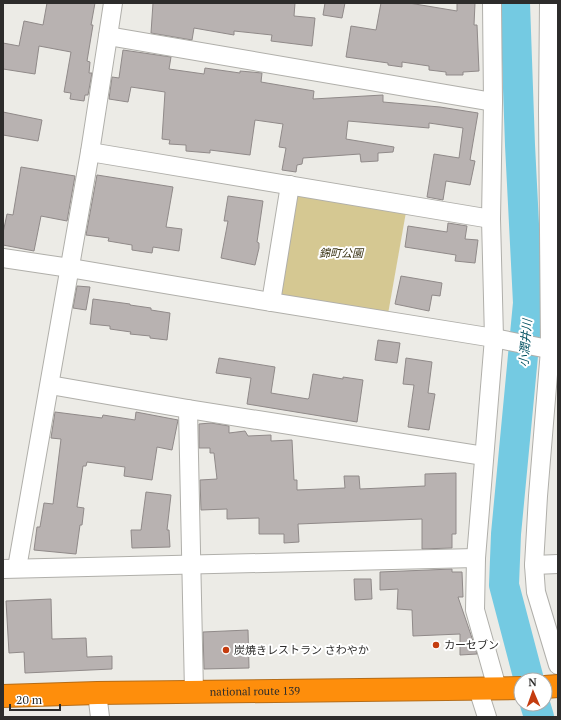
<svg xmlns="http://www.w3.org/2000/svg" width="561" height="720" viewBox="0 0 561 720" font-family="'PT Serif','Noto Sans JP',serif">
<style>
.green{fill:#d5c892}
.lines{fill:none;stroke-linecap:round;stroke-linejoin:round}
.river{stroke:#74cae2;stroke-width:30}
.building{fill:#b8b2b1;stroke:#908a89}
.street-casing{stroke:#b0afaa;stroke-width:20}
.highway-casing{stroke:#b56c17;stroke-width:24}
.street{stroke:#fff;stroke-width:18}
.highway{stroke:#fe8e0c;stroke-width:22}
.poi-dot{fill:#c43c0f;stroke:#fff;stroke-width:1.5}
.labels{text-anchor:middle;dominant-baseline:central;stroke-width:4;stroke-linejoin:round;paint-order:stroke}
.park-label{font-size:11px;font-style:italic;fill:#3b3415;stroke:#fff}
.poi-label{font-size:11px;fill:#2d2c2b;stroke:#fff;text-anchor:start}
.street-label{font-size:11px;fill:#2d2c2b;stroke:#fff}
.water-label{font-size:12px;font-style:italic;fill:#005060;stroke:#fff}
</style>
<rect width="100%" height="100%" fill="#ecebe6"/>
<path class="green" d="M299 194 406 212 388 314 282 295 277 289 293 198Z"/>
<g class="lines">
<g class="river">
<path d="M515 3 520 145 528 303 506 534 504 585 529 680"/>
<path d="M535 704 539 717"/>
</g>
</g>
<g class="building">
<path d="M47 3H95L91 25H93L87 61 90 62 89 73H92L88 95H85L84 101 70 99 71 93 64 92 71 52 39 46 35 74 3 69V43L19 46 24 21 43 25Z"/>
<path d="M153 3H295L294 16 315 18 312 46 271 41 272 35 234 31V35L194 28 192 40 151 33Z"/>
<path d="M325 3H345L342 18 323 15Z"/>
<path d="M381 3H409L457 11V3H475L474 25H477L479 71 463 72V75H446V72L429 70V66L402 62V67L388 65V63L346 57 351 26 376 30Z"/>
<path d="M123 50 171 57 169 69 204 74 205 68 240 73V71L262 73 261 82 314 91 313 99 383 95V102L440 107 478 113 470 160 475 161 470 185 446 181 443 200 427 197 434 154 459 158 463 128 429 123V128L348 121 346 139 394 147 393 152 378 153V161L361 162 360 154 303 158 302 164 297 165 296 172 282 170 286 148 279 147 283 124 255 120 250 155 210 150V153L186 151V145L169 144 170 140 162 139 165 92 131 87 128 102 109 99 112 77 119 78Z"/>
<path d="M3 112 42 120 38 141 3 135Z"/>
<path d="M21 167 75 176 67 221 41 216 34 251 3 245V233L7 214 13 215Z"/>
<path d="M97 175 173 187 166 227 182 229 179 251 153 247 152 253 132 250V245L108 241 109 238 86 235Z"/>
<path d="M228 196 263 201 257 242 259 243V248L255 265 221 258 228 221H224Z"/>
<path d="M448 223 467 226 465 239 478 240 475 263 455 261 456 255 405 247 408 226 447 232Z"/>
<path d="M401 276 442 283 440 296 432 295 429 311 395 304Z"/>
<path d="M77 286 90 287 86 310 73 308Z"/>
<path d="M93 299 130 304V305L151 308V310L170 313 167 340 150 338V336L130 334 131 332 110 329V326L90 324Z"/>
<path d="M378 340 400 343 397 363 375 360Z"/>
<path d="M219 358 275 367 271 393 308 399 309 398 313 374 343 379V377L363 380 357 422 247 404 251 378 216 373Z"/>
<path d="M406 358 432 362 428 393 435 394 429 430 408 427 414 385 403 384Z"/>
<path d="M55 412 102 418 103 415 135 420 136 412 178 420 172 450 157 447 152 480 124 476 125 467 87 462 86 466H83L77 507 84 508 82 525H80L76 554 34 550 37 527H40L44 503 53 504 61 439 51 438Z"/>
<path d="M211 423 229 426V433L245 431 248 436 271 435V441L292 440 294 480H297V490L345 488 344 476H359L360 489 425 486V474L456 473V534H452V548L422 549V519L298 524 299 542 284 543V534H259V518L227 519V509L201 510 200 480 217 479 214 453H210V448H199V424Z"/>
<path d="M146 492 171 495 167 530H169L170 547 132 548 131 530H141Z"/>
<path d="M452 569V572H462L463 597H458L471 635 477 654 460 655V634L413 636 412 610 397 609 398 589 380 590V572Z"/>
<path d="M354 579H371L372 599 355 600Z"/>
<path d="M51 599 52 639 86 638 87 657 112 656V669L25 673 24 652 9 653 6 601Z"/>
<path d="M248 630 249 668 204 669 203 632Z"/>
</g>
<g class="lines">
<defs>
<g id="street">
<path d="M492 3 493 102 491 219 494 338 476 558 475 610 497 688"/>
<path d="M549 3 548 110 550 350 538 496 534 565 536 592 558 665"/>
<path d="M108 36 493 102"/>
<path d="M90 152 491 219"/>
<path d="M3 258 70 268 271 302 494 338 558 351"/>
<path d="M271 302 290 185"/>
<path d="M50 385 188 409 484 456"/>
<path d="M188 409 194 692"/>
<path d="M534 565 558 564"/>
<path d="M17 568 90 152 108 36 113 3"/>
<path d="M3 569 476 558"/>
<path d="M478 689 487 717"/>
<path d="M97 693 100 717"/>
</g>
<g id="highway">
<path d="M545 687 558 686"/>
<path id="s1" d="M3 696 97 693 521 688"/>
</g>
</defs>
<use href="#street" class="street-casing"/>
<use href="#highway" class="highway-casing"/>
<use href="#street" class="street"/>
<use href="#highway" class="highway"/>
</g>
<g class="poi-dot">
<circle cx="436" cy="645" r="4"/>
<circle cx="226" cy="650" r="4"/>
</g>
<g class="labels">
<g class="park-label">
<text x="341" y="253">錦町公園</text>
</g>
<g class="poi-label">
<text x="444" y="645">カーセブン</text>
<text x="234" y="650">炭焼きレストラン さわやか</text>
</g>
<g class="street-label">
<text stroke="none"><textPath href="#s1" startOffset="252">national route 139</textPath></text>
</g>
<g class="water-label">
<text transform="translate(525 343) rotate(-85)">小潤井川</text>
</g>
</g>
<rect width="561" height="720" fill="none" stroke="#2d2c2b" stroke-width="8"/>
<g transform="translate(533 692) rotate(358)"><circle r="19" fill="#ffffff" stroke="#ababaa"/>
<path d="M0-3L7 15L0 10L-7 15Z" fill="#c43c0f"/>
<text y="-6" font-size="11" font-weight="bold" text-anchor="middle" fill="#2d2c2b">N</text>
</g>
<path d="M10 704v6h50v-6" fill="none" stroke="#2d2c2b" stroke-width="2"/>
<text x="16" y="704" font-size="12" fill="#2d2c2b" stroke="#ffffff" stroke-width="3" paint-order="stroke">20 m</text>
</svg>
